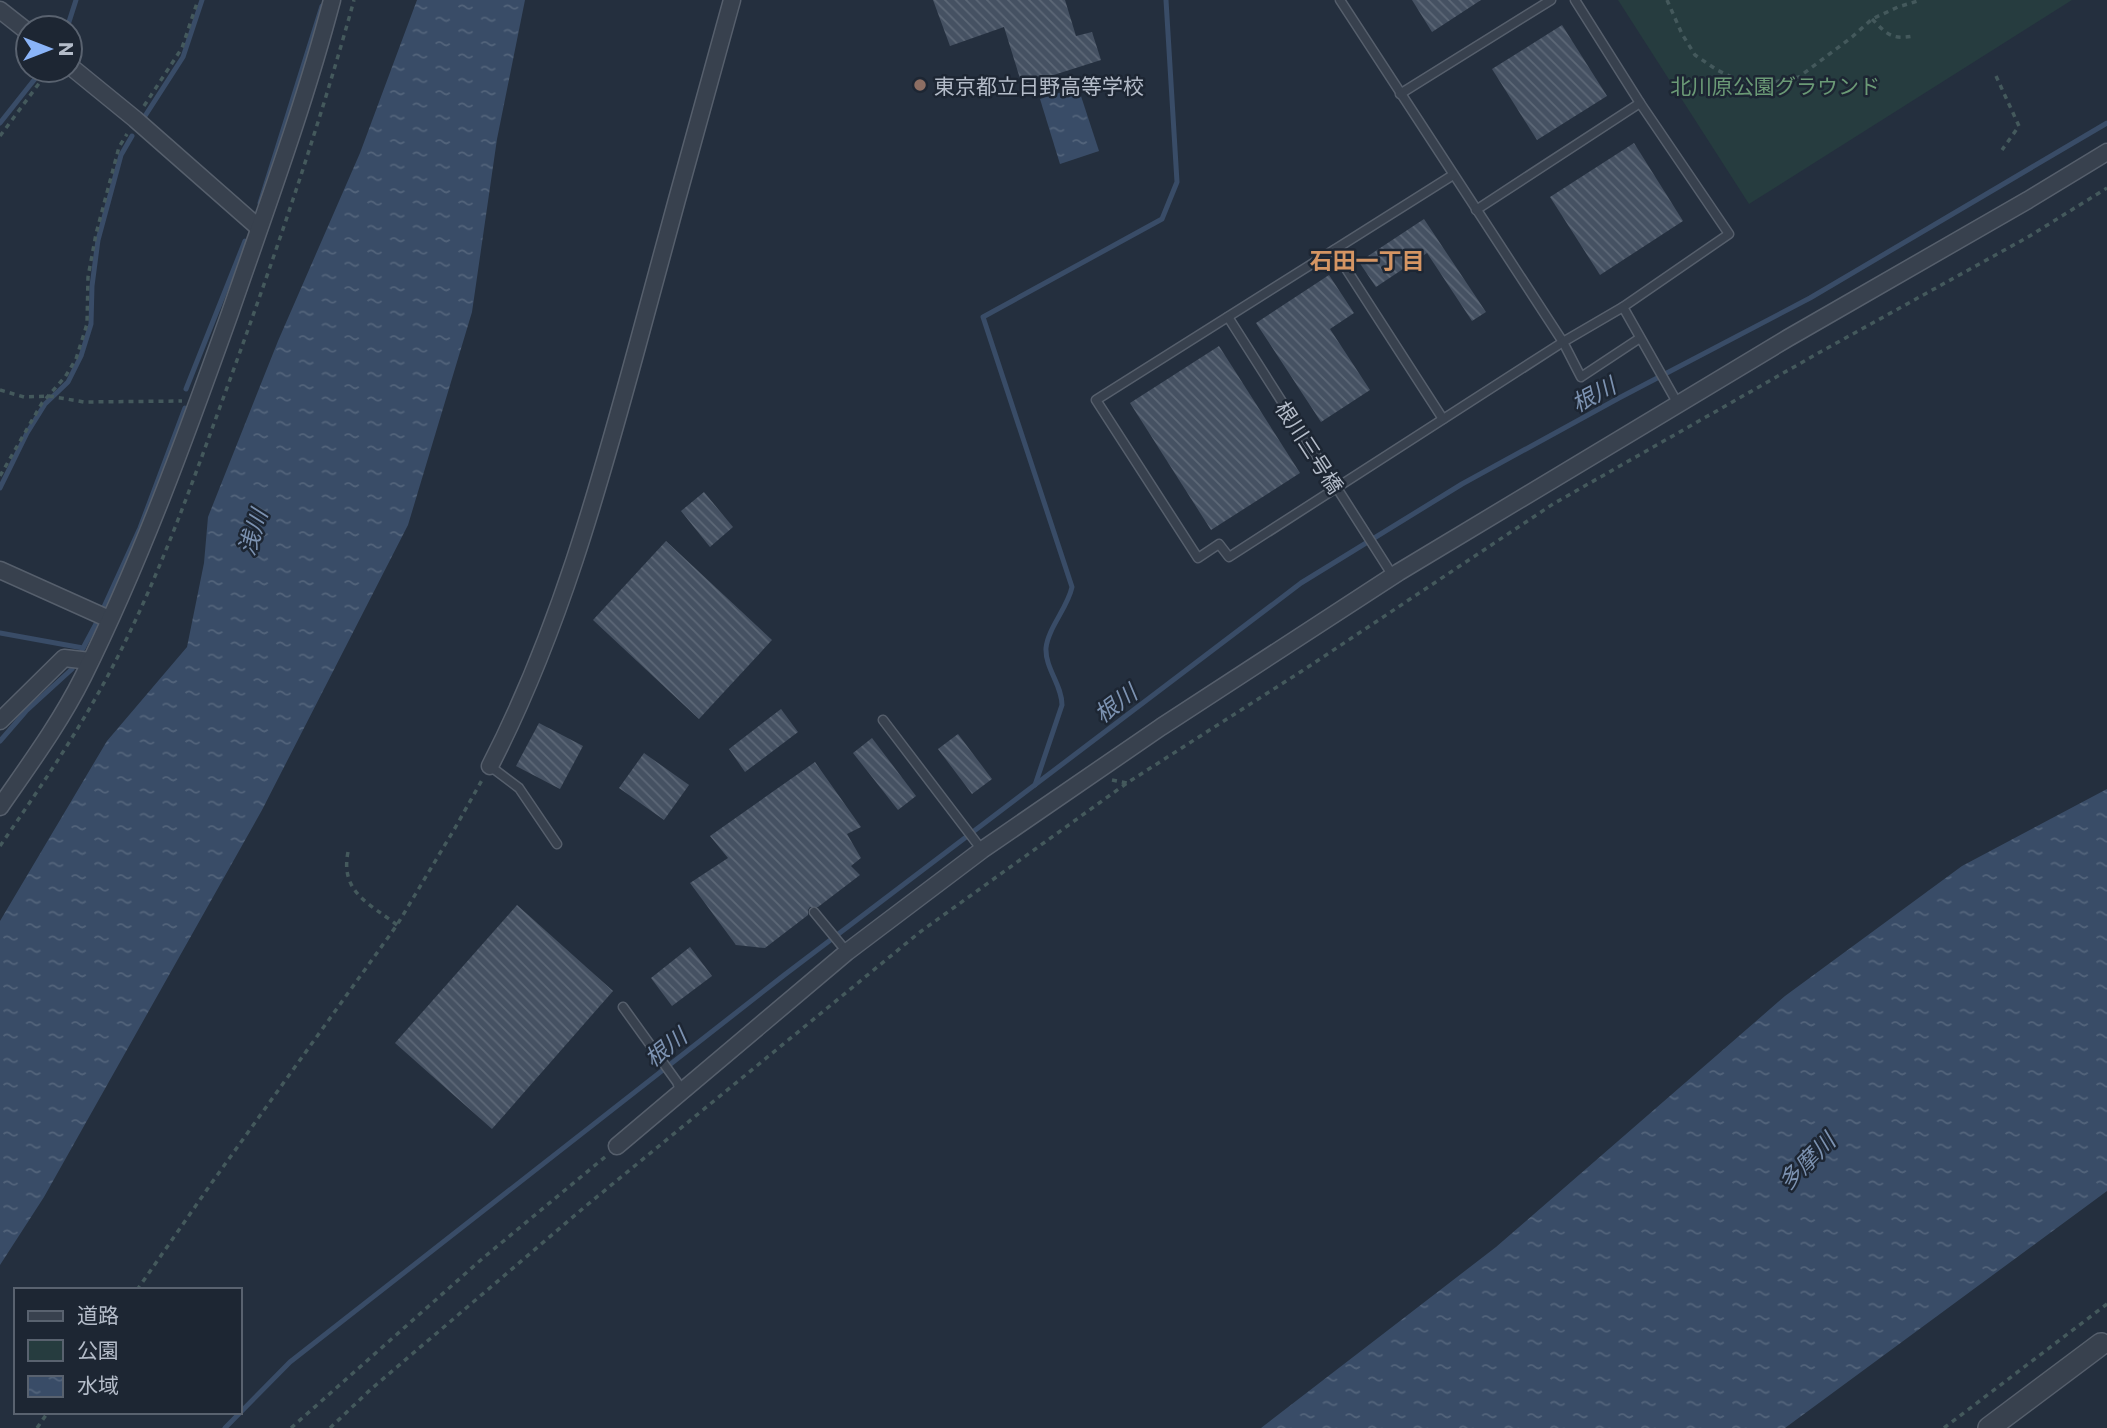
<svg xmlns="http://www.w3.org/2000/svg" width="2107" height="1428" viewBox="0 0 2107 1428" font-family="Commissioner,'Noto Sans JP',sans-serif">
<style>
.park{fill:#263c3f}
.water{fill:url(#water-ripples)}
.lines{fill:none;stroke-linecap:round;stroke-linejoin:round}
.stream{stroke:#394c67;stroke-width:5}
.building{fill:url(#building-back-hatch)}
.service-casing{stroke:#565f6c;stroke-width:11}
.minor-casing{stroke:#565f6c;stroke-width:19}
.tertiary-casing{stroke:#565f6c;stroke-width:24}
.path{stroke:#44595c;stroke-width:3.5;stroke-dasharray:5 5;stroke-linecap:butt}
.service{stroke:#38414e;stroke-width:8}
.minor{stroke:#38414e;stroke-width:16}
.tertiary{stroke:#38414e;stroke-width:21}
.education-dot{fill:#8d6e63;stroke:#1d2633;stroke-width:2.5}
.labels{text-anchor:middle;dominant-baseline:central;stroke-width:5;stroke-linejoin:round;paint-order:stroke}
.poi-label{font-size:21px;fill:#b4bcc9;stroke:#1d2633;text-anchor:start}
.park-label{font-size:21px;fill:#6b9a76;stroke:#1d2633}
.street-label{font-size:21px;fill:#b4bcc9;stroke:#1d2633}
.neighbourhood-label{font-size:23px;font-weight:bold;fill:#d59563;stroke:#1d2633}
.water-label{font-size:23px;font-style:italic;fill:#7c92b1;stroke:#1d2633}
</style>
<defs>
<pattern id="water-ripples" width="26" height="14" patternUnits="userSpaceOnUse" patternTransform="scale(1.75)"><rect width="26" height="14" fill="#394c67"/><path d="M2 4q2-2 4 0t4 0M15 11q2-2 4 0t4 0" fill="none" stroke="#53647b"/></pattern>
<pattern id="building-back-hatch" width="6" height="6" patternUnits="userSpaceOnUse" patternTransform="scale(1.75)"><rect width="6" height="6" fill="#455162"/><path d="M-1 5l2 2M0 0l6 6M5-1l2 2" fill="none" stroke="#5d6877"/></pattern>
</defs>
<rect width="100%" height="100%" fill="#242f3e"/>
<path class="park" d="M1618 0H2072L1749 204Z"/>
<g class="water">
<path d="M417 0H525L497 139 472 312 408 525 262 810 44 1197 0 1265V921L107 741 187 647 204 563 208 517 278 341 360 153Z"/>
<path d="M1078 87 1099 151 1060 164 1040 99Z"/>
<path d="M2107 789V1191L1785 1428H1261L1496 1247 1785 996 1962 866Z"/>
</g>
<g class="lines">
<g class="stream">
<path d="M67 28 76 0"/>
<path d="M145 116 183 57 202 0"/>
<path d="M0 123 42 70"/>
<path d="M260 203 322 6"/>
<path d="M186 389 245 241"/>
<path d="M0 488 27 433 45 404 68 382 81 356 91 324 92 286 98 240 121 155 132 136"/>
<path d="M103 609 140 528 185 408"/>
<path d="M0 633 83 648"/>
<path d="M82 650 97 622"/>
<path d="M0 741 26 711 72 669"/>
<path d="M1035 785 1062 705C1062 685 1045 668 1046 648 1048 628 1068 607 1072 587L983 317 1162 219 1177 182 1166 0"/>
<path d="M225 1428 290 1362 783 976 1301 583 1462 484 1619 398 1810 298 2107 123"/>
</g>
</g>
<g class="building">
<path d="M933 0H1065L1076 36 1092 32 1101 60 1022 85 1004 27 950 46Z"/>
<path d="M1412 0H1481L1432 32Z"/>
<path d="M1562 25 1607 96 1537 140 1492 69Z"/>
<path d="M1634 143 1683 221 1600 275 1550 197Z"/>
<path d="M1424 219 1486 312 1472 321 1427 253 1376 287 1359 262Z"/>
<path d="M1329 275 1354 313 1330 329 1370 390 1321 422 1256 323Z"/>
<path d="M1219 346 1300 473 1211 530 1130 403Z"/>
<path d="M704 492 733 527 710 547 681 511Z"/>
<path d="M666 541 772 640 699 719 593 620Z"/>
<path d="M781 709 798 732 745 772 729 749Z"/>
<path d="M539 723 583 746 560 789 516 766Z"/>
<path d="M958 734 992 779 972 794 938 749Z"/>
<path d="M872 738 916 796 898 810 853 753Z"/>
<path d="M644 753 689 785 664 820 619 788Z"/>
<path d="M815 762 861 827 847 834 861 858 851 866 860 875 818 907H810L808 910V915L765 948 736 945 690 883 728 858 710 836Z"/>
<path d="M517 905 613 991 492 1129 395 1043Z"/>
<path d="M690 947 712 976 672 1006 651 978Z"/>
</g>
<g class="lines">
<defs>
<g id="service">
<path d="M1340 0 1563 342 1581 377 1640 338"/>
<path d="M1575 0 1640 103 1729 234 1623 307"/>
<path d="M1400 94 1551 0"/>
<path d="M1453 175 1096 400 1198 558 1219 544 1229 557 1563 342 1623 307 1678 404"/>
<path d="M1476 210 1640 103"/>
<path d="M1334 250 1443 419"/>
<path d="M1228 317 1393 576"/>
<path d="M883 720 982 850"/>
<path d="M490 766 519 788 557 844"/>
<path d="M814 912 847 952"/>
<path d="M623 1007 677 1082 681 1092"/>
</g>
<g id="minor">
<path d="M0 10 28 32"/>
<path d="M70 66 135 119 259 228"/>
<path d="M0 570 109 619"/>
<path d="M0 721 64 658 90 661"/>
<path d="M490 766C558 634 598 490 637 347 668 231 700 116 732 0"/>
<path d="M0 807C29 765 60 723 83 677 141 560 186 436 230 313 266 209 304 106 332 0"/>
<path d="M617 1146 847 952 982 850 1161 727 1399 572 1788 338 2028 200 2107 152"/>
</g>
<path id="tertiary" d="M1989 1428 2101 1344"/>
</defs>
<use href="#service" class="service-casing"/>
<use href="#minor" class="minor-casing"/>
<use href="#tertiary" class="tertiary-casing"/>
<g class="path">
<path d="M1667 0 1682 34 1695 55 1717 70 1742 82H1774L1799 77 1852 37 1872 19 1898 7 1921 0"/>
<path d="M1872 19C1887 34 1891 40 1913 36"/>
<path d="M1996 76 2019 126 2002 150"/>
<path d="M144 106 182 48 198 0"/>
<path d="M0 136 49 70"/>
<path d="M0 390 24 397 49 396 84 402 182 401"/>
<path d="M0 476 42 403 65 377 76 359 87 324 88 277 96 234 119 147 127 134"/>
<path d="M1112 780 1127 783"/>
<path d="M0 846C33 798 66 750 95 699 147 608 184 506 220 407 269 273 316 138 354 0"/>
<path d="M348 852C340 892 369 903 397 925"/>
<path d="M137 1290 213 1181 397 925 455 828 482 780"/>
<path d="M37 1428 48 1412"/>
<path d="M291 1428 483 1258 605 1157"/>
<path d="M330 1428 370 1390 587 1205 920 932 1127 783 1305 669 1553 504 1822 351 2028 237 2107 188"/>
<path d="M1944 1428 2107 1304"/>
</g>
<use href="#service" class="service"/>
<use href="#minor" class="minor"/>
<use href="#tertiary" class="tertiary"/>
</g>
<circle class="education-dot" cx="920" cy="85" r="7"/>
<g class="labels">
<g class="poi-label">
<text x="934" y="85">東京都立日野高等学校</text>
</g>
<g class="park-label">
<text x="1775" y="85">北川原公園グラウンド</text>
</g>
<g class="street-label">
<text transform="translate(1310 447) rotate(57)">根川三号橋</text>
</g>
<g class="neighbourhood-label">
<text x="1367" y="260">石田一丁目</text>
</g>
<g class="water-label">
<text transform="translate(1593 394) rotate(-28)">根川</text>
<text transform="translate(252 532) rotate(-72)">浅川</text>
<text transform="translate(1115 703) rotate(-37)">根川</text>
<text transform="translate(665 1047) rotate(-38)">根川</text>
<text transform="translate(1806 1161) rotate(-45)">多摩川</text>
</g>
</g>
<rect x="14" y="1288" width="228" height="126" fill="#1d2633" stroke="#59626f" stroke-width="2"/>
<rect x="28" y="1311" width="35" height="10" fill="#38414e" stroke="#59626f" stroke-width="2"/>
<text x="77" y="1323" font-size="21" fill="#b4bcc9">道路</text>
<rect x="28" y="1340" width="35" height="21" fill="#263c3f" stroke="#59626f" stroke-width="2"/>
<text x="77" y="1358" font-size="21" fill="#b4bcc9">公園</text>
<rect x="28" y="1376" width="35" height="21" fill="url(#water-ripples)" stroke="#59626f" stroke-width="2"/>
<text x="77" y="1393" font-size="21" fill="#b4bcc9">水域</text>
<g transform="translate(49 49) rotate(90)"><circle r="33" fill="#1d2633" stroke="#59626f" stroke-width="2"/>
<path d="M0-5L12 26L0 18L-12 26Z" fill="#8ab4f8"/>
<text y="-10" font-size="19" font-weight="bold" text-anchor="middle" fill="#b4bcc9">N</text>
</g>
</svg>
